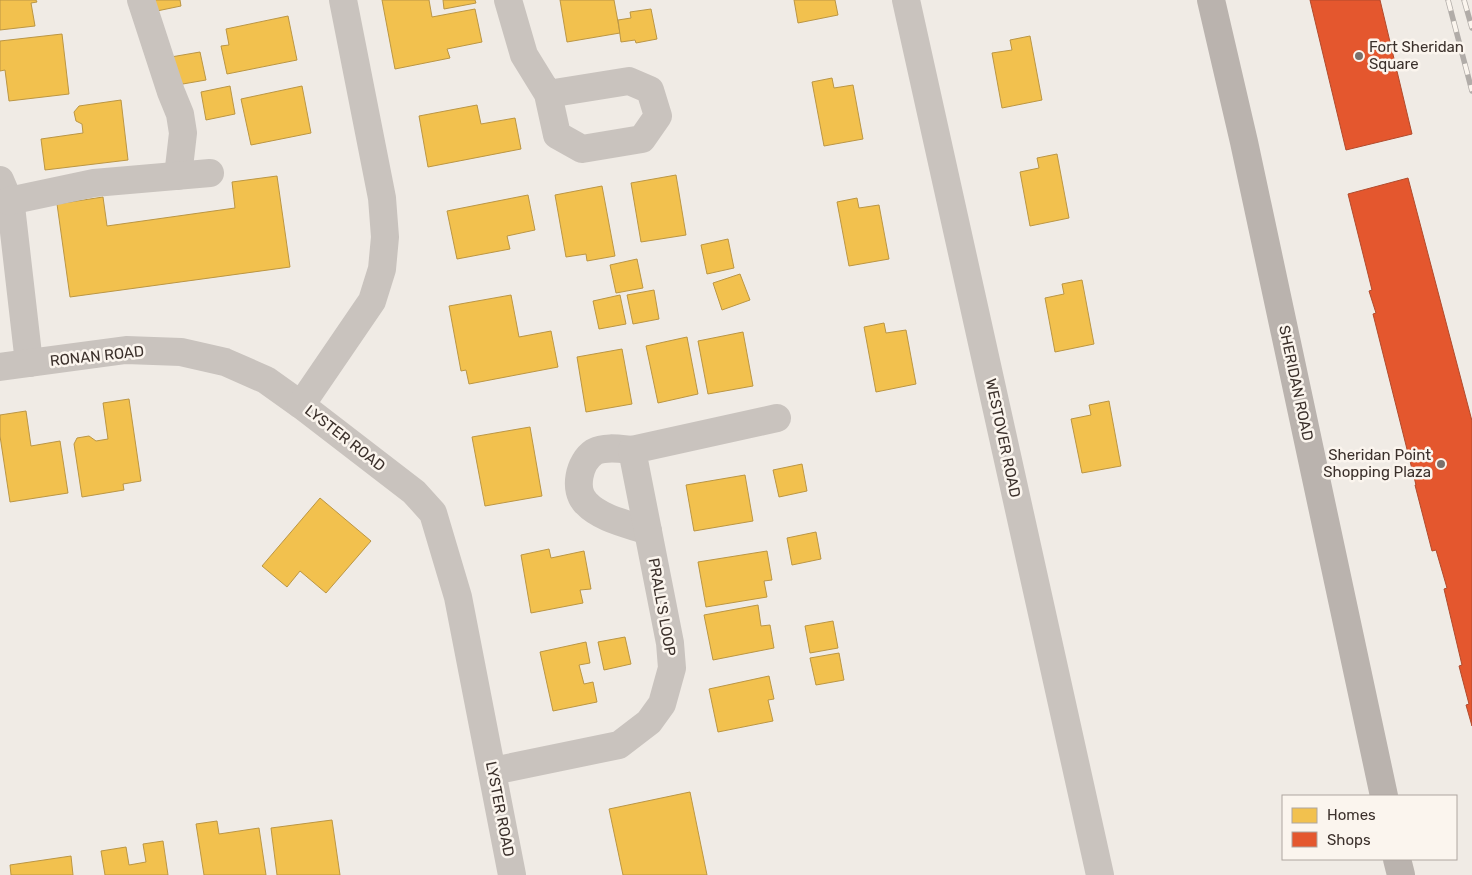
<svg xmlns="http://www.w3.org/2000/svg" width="1472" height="875" viewBox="0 0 1472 875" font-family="Rubik,sans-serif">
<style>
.homes{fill:#f2c14e;stroke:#bb9644}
.shops{fill:#e4572e;stroke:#b14b2d}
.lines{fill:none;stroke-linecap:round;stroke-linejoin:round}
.street{stroke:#c9c3be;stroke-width:28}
.secondary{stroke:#bab3ae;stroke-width:28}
.rail-casing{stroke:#b1aca8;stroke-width:5.5}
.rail{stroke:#fbf5ee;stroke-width:4;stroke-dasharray:11;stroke-linecap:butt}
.poi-dot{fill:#7a716c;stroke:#fbf5ee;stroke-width:2}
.labels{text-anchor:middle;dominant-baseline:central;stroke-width:5;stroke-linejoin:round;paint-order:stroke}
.poi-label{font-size:15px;fill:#3b302b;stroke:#fbf5ee;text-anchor:start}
.street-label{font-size:15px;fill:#3b302b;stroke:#fbf5ee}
</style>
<rect width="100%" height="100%" fill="#f0ebe5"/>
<g class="homes">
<path d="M0 0H36L37 2 31 3 35 26 0 30Z"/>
<path d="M150 0H180L181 6 152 12Z"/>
<path d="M382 0H429L432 17 475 9 482 42 447 49 450 58 395 69Z"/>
<path d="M443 0H475L476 3 444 9Z"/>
<path d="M560 0H614L620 33 567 42Z"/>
<path d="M794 0H835L838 15 798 23Z"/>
<path d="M651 9 657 39 636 43 635 40 621 42 618 20 631 18 630 12Z"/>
<path d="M288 16 297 60 227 74 221 46 229 45 226 29Z"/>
<path d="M62 34 69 94 9 101 5 70 0 71V41Z"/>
<path d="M1030 36 1042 100 1002 108 992 53 1012 50 1010 40Z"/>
<path d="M200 52 206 80 177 85 171 57Z"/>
<path d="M832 78 834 88 853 85 863 139 824 146 812 82Z"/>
<path d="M230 86 235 114 206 120 201 92Z"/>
<path d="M302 86 311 133 251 145 241 99Z"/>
<path d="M121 100 128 160 45 170 41 139 83 133 82 124 76 121 74 112 79 106Z"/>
<path d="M477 105 481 124 515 118 521 149 428 167 419 116Z"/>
<path d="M1057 154 1069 218 1030 226 1020 172 1039 168 1037 158Z"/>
<path d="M676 175 686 235 641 242 631 183Z"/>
<path d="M277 176 290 267 70 297 57 204 103 197 107 226 235 208 232 182Z"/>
<path d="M602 186 615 256 587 261 586 254 566 257 555 195Z"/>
<path d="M528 195 535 230 507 236 510 249 457 259 447 211Z"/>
<path d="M857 198 859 208 879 205 889 259 849 266 837 202Z"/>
<path d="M728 239 734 268 707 274 701 245Z"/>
<path d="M637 259 643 288 616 293 610 265Z"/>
<path d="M740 274 750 300 722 310 713 283Z"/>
<path d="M1082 280 1094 344 1055 352 1045 298 1064 294 1062 284Z"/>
<path d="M654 290 659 319 633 324 627 295Z"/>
<path d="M511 295 519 337 551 331 558 367 469 384 466 370 461 371 449 306Z"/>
<path d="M620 295 626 324 599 329 593 301Z"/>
<path d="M884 323 886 333 906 330 916 384 876 392 864 327Z"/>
<path d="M743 332 753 386 708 394 698 341Z"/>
<path d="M687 337 698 394 658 403 646 346Z"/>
<path d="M622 349 632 404 586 412 577 357Z"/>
<path d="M129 399 141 481 123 484 124 490 82 497 74 444 77 438 89 436 96 441 108 439 103 403Z"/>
<path d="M1109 401 1121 466 1082 473 1071 419 1091 415 1089 405Z"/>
<path d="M26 411 31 446 60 441 68 493 10 502 0 436V415Z"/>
<path d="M530 427 542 496 485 506 472 437Z"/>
<path d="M802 464 807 491 779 497 773 470Z"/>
<path d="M745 475 753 521 694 531 686 485Z"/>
<path d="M320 498 371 541 326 593 300 571 287 587 262 566Z"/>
<path d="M816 532 821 559 792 565 787 538Z"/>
<path d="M549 549 551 558 584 551 591 589 580 590 583 603 531 613 521 555Z"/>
<path d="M767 551 772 580 764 581 767 597 706 607 698 562Z"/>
<path d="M758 605 761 626 770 625 774 648 713 660 704 615Z"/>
<path d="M833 621 838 648 810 653 805 626Z"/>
<path d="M625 637 631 664 604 670 598 642Z"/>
<path d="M586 642 590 663 579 665 584 684 593 682 597 702 553 711 540 652Z"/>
<path d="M839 653 844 680 816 685 810 658Z"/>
<path d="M769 676 774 699 768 700 773 721 718 732 709 689Z"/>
<path d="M690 792 707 875H623L609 809Z"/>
<path d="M332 820 340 875H277L271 828Z"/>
<path d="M217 821 219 834 259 828 266 875H204L196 824Z"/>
<path d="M163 841 168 875H105L101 851 126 847 129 865 146 862 143 844Z"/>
<path d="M71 856 73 875H11L10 865Z"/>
</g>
<g class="shops">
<path d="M1310 0H1380L1412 134 1346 150Z"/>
<path d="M1408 178 1472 421V726L1466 705 1469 704 1459 666 1462 665 1444 589 1447 588 1436 550 1432 551 1415 485H1416L1373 314 1376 313 1369 291 1372 290 1348 194Z"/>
</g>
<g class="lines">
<g class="street">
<path d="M141 0 171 92 180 114 183 133 178 176"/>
<path d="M508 0 524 55 548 94 557 135 582 149 642 139 658 116 650 90 629 81 548 94"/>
<path d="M906 0 1100 875"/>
<path d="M0 180 11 206 29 363"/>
<path d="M9 201 94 183 210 173"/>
<path d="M0 367 126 350 181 352 225 362 266 380 301 405 414 492 433 513 458 597 512 875"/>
<path d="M301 405 372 301 382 269 385 237 382 198 343 0"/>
<path d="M632 450C621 449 605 446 594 452 579 462 573 490 586 503 601 519 628 524 648 531"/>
<path d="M493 771 619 745 649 722 662 704 672 668 670 643 632 450 777 418"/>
</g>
<g class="secondary">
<path d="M1211 0 1244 142 1384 796"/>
<path d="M1397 859 1401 875"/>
</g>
<defs>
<g id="rail">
<path d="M1448 0 1472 91"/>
<path d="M1464 0 1472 28"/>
</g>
</defs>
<use href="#rail" class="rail-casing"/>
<use href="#rail" class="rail"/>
</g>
<g class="poi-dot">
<circle cx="1359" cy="56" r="5"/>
<circle cx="1441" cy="464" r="5"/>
</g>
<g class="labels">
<g class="poi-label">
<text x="1369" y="47">Fort Sheridan<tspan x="1369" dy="17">Square</tspan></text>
<text x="1431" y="455" text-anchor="end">Sheridan Point<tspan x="1431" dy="17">Shopping Plaza</tspan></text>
</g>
<g class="street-label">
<text transform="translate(97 356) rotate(-6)">RONAN ROAD</text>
<text transform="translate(1296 383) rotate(78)">SHERIDAN ROAD</text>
<text transform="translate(345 438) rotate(38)">LYSTER ROAD</text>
<text transform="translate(1003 438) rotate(78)">WESTOVER ROAD</text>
<text transform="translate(662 607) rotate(80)">PRALL'S LOOP</text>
<text transform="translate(500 809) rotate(79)">LYSTER ROAD</text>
</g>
</g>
<rect x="1282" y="795" width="175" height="65" fill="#fbf5ee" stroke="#aea6a0"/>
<rect x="1292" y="808" width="25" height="15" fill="#f2c14e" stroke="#aea6a0"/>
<text x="1327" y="820" font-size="15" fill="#3b302b">Homes</text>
<rect x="1292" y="832" width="25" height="15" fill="#e4572e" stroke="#aea6a0"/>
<text x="1327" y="845" font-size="15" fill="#3b302b">Shops</text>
</svg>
